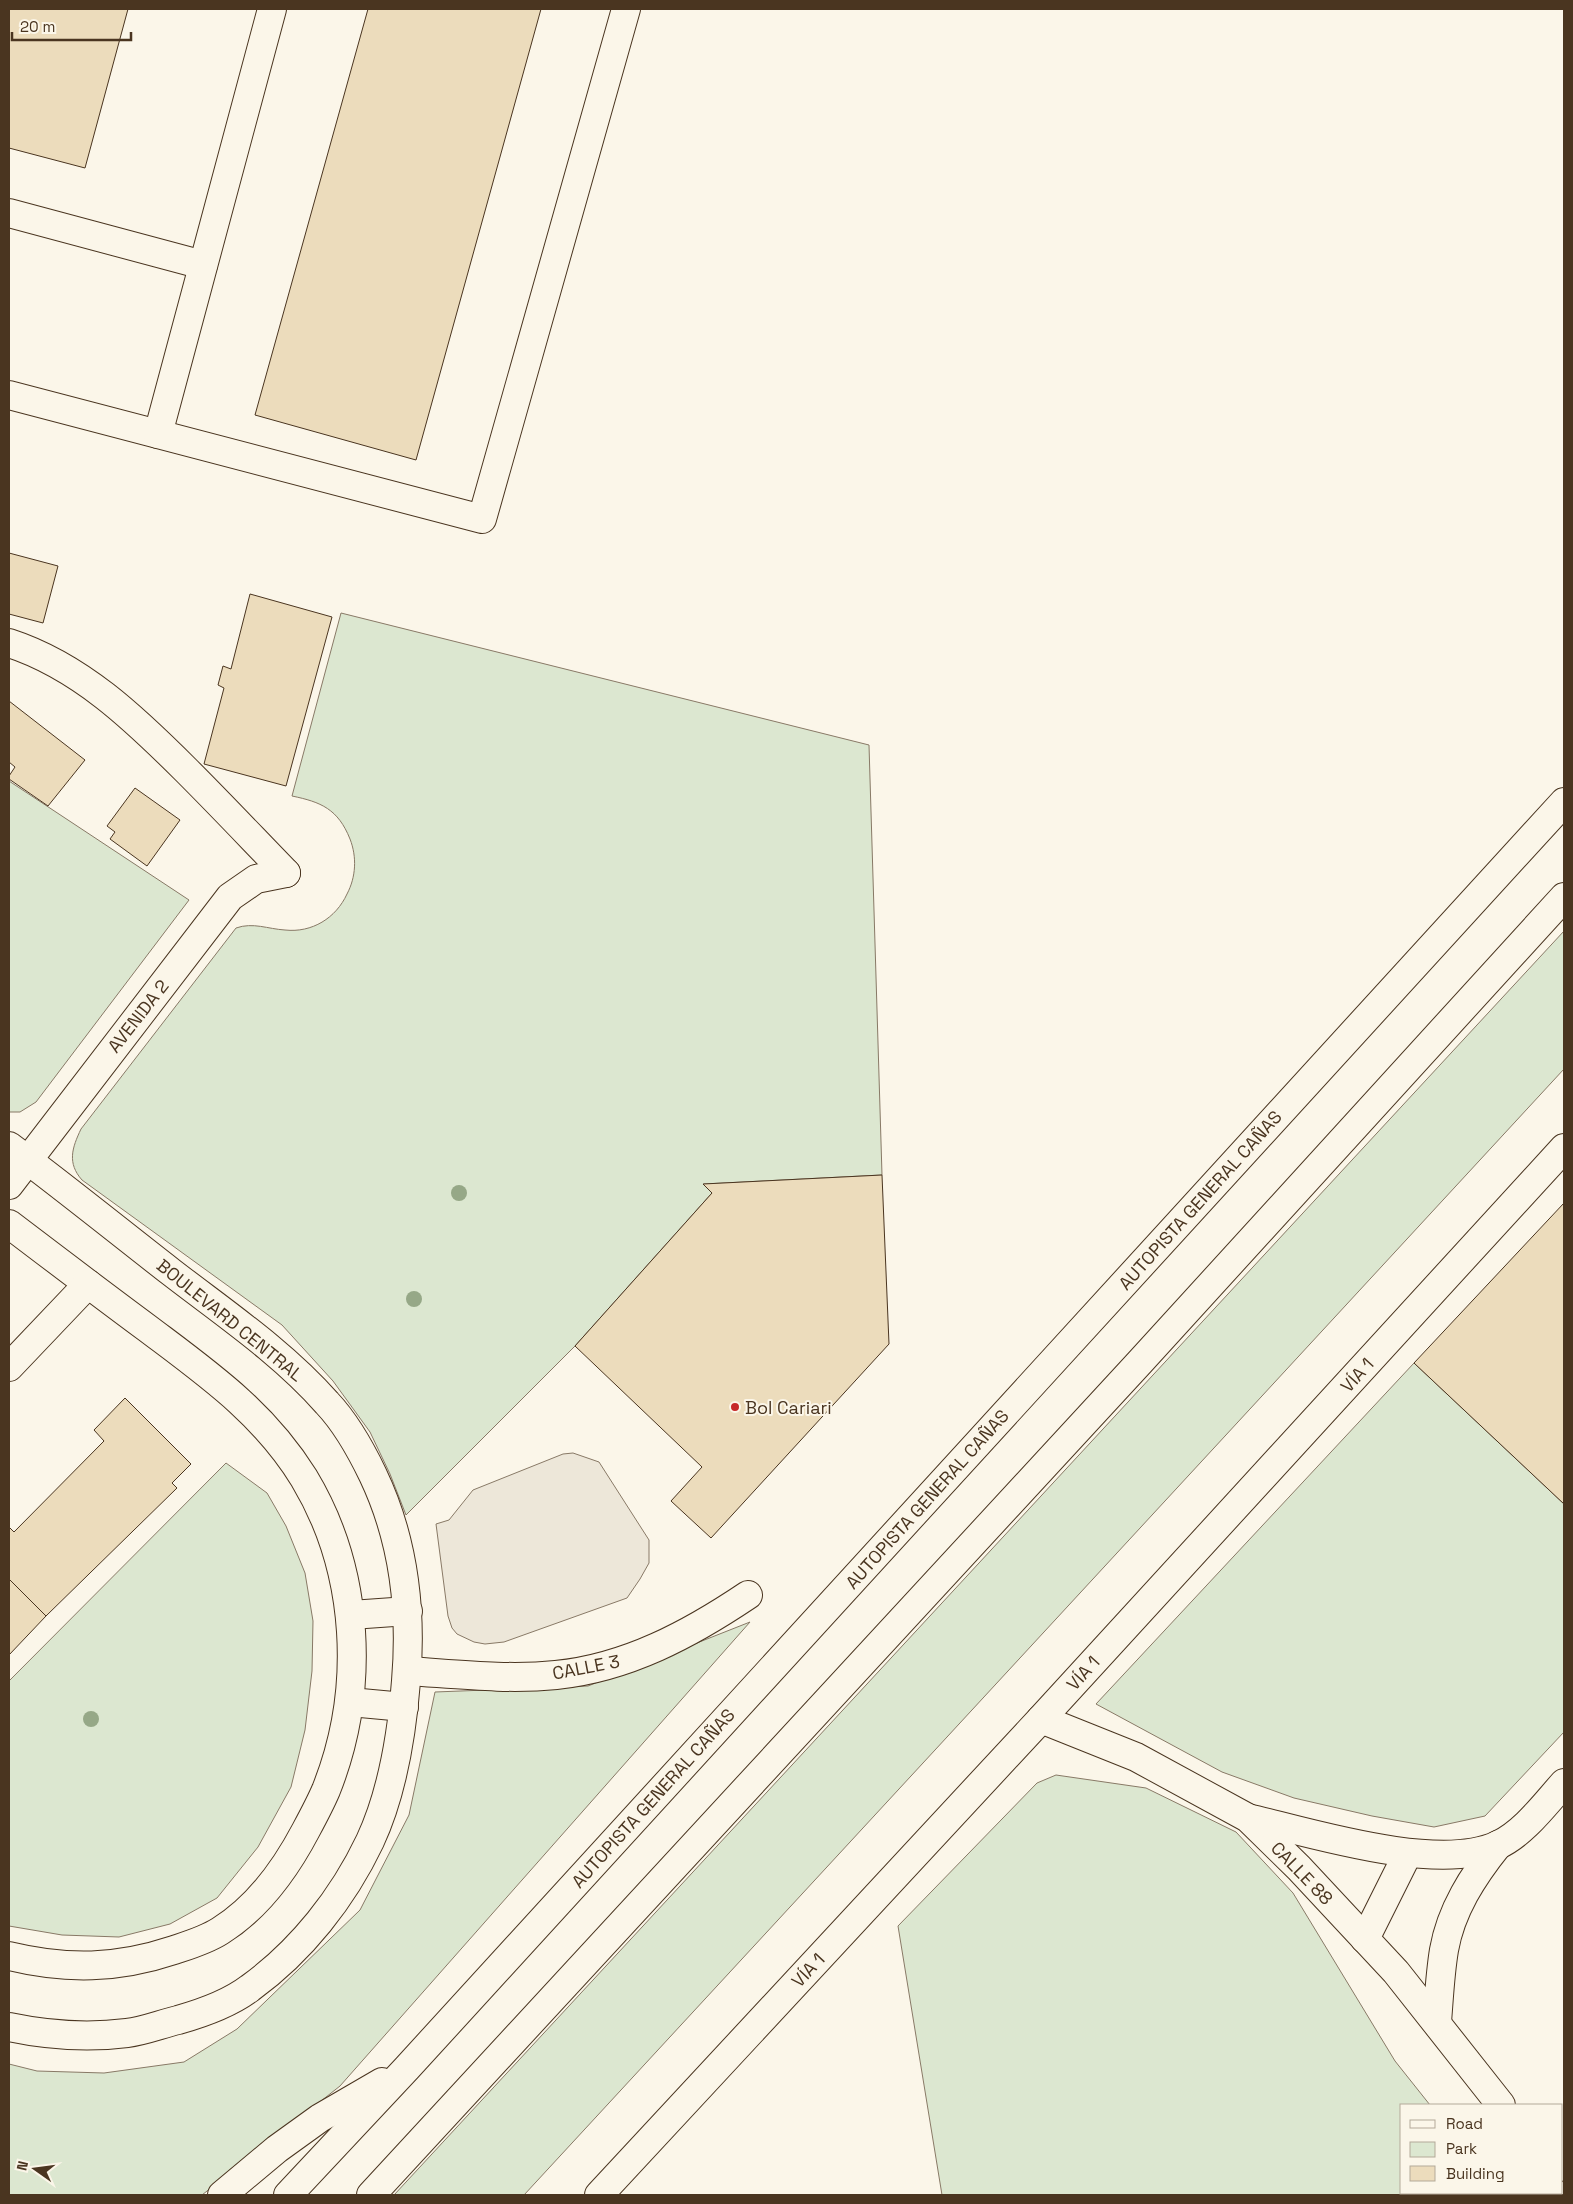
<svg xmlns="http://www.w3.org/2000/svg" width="1573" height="2204" viewBox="0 0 1573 2204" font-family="'Space Grotesk',sans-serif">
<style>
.green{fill:#dce7d0;stroke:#887966}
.parking{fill:#ede7d9;stroke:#887966}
.building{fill:#ecdcbc;stroke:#4a3520}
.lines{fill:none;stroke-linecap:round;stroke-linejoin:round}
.minor-casing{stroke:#4a3520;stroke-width:30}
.highway-casing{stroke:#4a3520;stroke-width:30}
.minor{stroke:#fbf6e9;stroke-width:28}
.highway{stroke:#fbf6e9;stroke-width:28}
.tree{fill:#96a887}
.poi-dot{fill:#c62828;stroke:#fbf6e9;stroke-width:2}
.labels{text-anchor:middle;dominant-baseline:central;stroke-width:4;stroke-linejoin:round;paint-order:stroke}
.street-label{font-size:18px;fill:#4a3520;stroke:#fbf6e9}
.poi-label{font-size:18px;fill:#4a3520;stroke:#fbf6e9;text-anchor:start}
</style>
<rect width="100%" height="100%" fill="#fbf6e9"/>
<g class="green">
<path d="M341 613 869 745 882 1175 704 1184 712 1193 575 1346 406 1515 390 1474 370 1432 333 1381 282 1325 82 1180C67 1163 72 1148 81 1129L236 928C253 922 268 929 285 930 312 933 336 918 347 894 356 877 357 857 350 839 338 809 321 802 292 796Z"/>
<path d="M9 781 189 900 36 1102 20 1112H9Z"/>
<path d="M1564 931V1069L524 2195H394Z"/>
<path d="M1414 1363 1564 1504V1732L1485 1816 1434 1827 1372 1816 1294 1798 1222 1772 1096 1704Z"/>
<path d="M226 1463 267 1493 286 1526 305 1573 313 1621 312 1671 305 1730 291 1787 258 1847 217 1898 170 1924 119 1937 62 1935 9 1926V1681Z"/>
<path d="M750 1622 340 2086 202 2195H9V2064L37 2071 104 2073 184 2062 237 2029 360 1910 409 1815 435 1692 588 1686Z"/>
<path d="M1056 1775 1146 1788 1236 1832 1293 1893 1395 2061 1430 2105H1402V2193H1497L1499 2195H942L898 1926 1037 1783Z"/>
</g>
<path class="parking" d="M573 1453 599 1462 649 1540V1563L640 1579 627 1598 504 1642 485 1644 474 1642 457 1634 452 1628 448 1616 436 1524 449 1520 473 1490 563 1454Z"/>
<g class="building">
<path d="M9 9H128L85 168 9 148Z"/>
<path d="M368 9H541L416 460 255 415Z"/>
<path d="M9 553 58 566 43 623 9 614Z"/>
<path d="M250 594 332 617 286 786 204 764 224 688 218 685 223 666 231 669Z"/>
<path d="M9 701 85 760 48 806 9 779V776L15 767 9 762Z"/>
<path d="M135 788 180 820 147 866 110 839 115 832 107 826Z"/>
<path d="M882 1175 889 1344 711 1538 671 1501 702 1467 575 1346 712 1193 703 1184Z"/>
<path d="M1564 1203V1504L1414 1363Z"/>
<path d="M125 1398 191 1464 172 1483 177 1488 46 1616 9 1579V1527L14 1532 104 1441 94 1430Z"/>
<path d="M9 1579 46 1616 9 1655Z"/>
</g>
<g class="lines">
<defs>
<g id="minor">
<path d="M9 213 203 265"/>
<path d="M9 395 482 519 626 9"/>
<path d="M158 434 272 9"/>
<path d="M9 643C80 666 135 719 187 771 221 805 253 839 286 873"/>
<path d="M9 1146C64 1187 117 1230 171 1272 224 1313 282 1352 327 1403 346 1423 361 1450 373 1475 404 1540 412 1610 406 1681 402 1732 392 1794 370 1841 343 1898 301 1951 250 1988 229 2004 203 2013 178 2020 161 2024 144 2031 127 2033 87 2038 47 2035 9 2027"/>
<path d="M9 1185 230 897 256 879 286 873"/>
<path d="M9 1224C55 1259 101 1294 147 1328 208 1374 263 1412 304 1478 360 1571 366 1690 326 1790 320 1804 313 1817 306 1830 286 1868 257 1908 220 1931 206 1940 189 1945 174 1950 117 1969 67 1970 9 1956"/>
<path d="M9 1367 88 1284"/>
<path d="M351 1615 408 1611"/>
<path d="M407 1671C456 1674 507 1680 556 1675 627 1668 690 1634 748 1595"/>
<path d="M350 1702 404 1707"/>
<path d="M1041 1719 1136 1757 1248 1818 1299 1868 1396 1972 1501 2105"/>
<path d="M1248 1818C1311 1833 1439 1873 1498 1845 1524 1833 1545 1804 1564 1783"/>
<path d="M1365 1939 1408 1853"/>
<path d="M1437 2022C1439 1998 1440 1974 1444 1950 1451 1910 1473 1876 1498 1845"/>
<path d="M1554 2193 1555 2195"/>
<path d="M599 2195 1041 1719 1564 1148"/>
</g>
<g id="highway">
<path d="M222 2195 277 2149 320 2118 382 2082"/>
<path d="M288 2195 407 2068 1564 802"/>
<path d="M371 2195 1140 1362 1564 897"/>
</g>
</defs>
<use href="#minor" class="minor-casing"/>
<use href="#highway" class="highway-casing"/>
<use href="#minor" class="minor"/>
<use href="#highway" class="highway"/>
</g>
<g class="tree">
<circle cx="459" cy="1193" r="8"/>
<circle cx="414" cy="1299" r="8"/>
<circle cx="91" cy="1719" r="8"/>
</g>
<circle class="poi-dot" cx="735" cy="1407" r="5"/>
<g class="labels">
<g class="street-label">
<text transform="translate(138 1016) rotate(-52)">AVENIDA 2</text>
<text transform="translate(1200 1200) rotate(-48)">AUTOPISTA GENERAL CAÑAS</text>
<text transform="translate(230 1320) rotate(39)">BOULEVARD CENTRAL</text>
<text transform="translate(1357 1375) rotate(-48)">VÍA 1</text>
<text transform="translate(927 1499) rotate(-48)">AUTOPISTA GENERAL CAÑAS</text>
<text transform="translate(586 1667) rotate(-11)">CALLE 3</text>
<text transform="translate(1083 1673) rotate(-48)">VÍA 1</text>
<text transform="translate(653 1798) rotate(-48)">AUTOPISTA GENERAL CAÑAS</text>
<text transform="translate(1302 1873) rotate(46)">CALLE 88</text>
<text transform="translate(808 1970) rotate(-47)">VÍA 1</text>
</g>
<g class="poi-label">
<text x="745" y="1407">Bol Cariari</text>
</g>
</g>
<rect width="1573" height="2204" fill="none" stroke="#4a3520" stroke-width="20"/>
<rect x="1400" y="2104" width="162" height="90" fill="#fbf6e9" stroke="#b4a999"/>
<rect x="1410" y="2120" width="25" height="8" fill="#fbf6e9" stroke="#b4a999"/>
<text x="1446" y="2129" font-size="15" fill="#4a3520">Road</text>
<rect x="1410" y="2142" width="25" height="15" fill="#dce7d0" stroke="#b4a999"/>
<text x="1446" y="2154" font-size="15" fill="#4a3520">Park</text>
<rect x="1410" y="2166" width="25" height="15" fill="#ecdcbc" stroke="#b4a999"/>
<text x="1446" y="2179" font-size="15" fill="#4a3520">Building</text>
<g transform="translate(35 2169) rotate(284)" stroke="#fbf6e9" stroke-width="4" paint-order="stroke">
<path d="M0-4L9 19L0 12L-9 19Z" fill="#4a3520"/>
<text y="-8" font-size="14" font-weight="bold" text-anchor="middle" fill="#4a3520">N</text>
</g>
<path d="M12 32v8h119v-8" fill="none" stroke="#4a3520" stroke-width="2.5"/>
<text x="20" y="32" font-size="15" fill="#4a3520" stroke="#fbf6e9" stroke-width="4" paint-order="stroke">20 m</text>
</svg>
